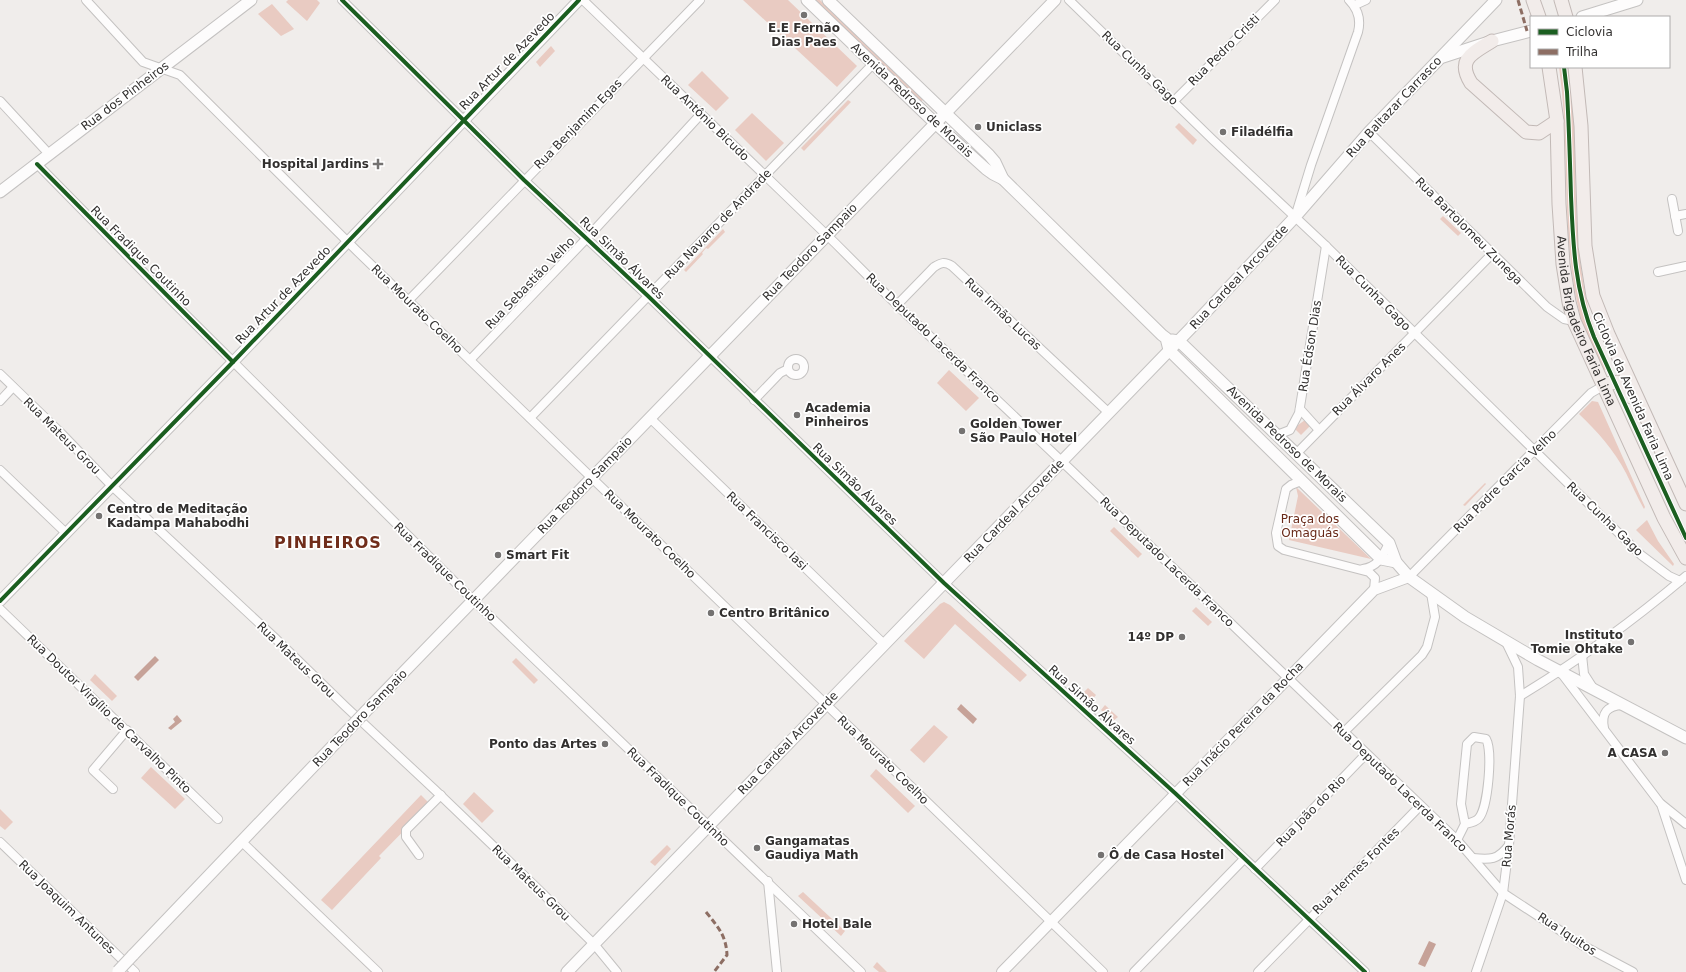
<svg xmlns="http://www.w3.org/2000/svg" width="1686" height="972" viewBox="0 0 1686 972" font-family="'DejaVu Sans',sans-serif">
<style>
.green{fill:#e9cbc2}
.water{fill:#c6a298}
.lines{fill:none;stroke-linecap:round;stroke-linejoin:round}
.minor-casing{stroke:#c4c2c1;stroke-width:10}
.tertiary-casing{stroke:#c4c2c1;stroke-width:12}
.secondary-casing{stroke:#c4c2c1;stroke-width:13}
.trunk-casing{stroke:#c2b9b6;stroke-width:15}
.minor{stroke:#fdfcfc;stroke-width:8}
.tertiary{stroke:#fdfcfc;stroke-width:10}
.secondary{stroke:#fdfcfc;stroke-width:11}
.trunk{stroke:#f2ecea;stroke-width:13}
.secondary-bridge-casing{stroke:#c4c2c1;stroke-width:13;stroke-linecap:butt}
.secondary-bridge{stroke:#fdfcfc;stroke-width:11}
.quiet{stroke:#8d6e63;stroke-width:3;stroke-dasharray:6 3;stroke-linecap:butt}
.cycleway-casing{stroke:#fff;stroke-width:6}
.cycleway{stroke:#1b5e20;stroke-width:4}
.poi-dot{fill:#747271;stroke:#fff;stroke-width:1.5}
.labels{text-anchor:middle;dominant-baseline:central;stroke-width:3.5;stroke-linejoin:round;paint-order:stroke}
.poi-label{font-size:12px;font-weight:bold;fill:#32302f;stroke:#fff;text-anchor:start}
.street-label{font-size:12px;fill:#32302f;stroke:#fff}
.park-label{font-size:12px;fill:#682918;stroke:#fff}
.district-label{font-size:16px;font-weight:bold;letter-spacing:1px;fill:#702d1b;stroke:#fff}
</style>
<rect width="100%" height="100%" fill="#f0edeb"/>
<g class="green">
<path d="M288 0H317L320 3 307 21 286 2Z"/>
<path d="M743 0H788L857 66 837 87Z"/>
<path d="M815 0H820L923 100 920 102Z"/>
<path d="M272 4 294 29 281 36 258 14Z"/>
<path d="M551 46 555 51 540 67 536 62Z"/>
<path d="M1559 67H1570C1572 84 1574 101 1574 118 1576 180 1574 242 1587 303 1591 325 1602 347 1611 368L1602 371C1595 353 1585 334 1580 315 1560 234 1571 149 1559 67Z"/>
<path d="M702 71 729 98 716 111 688 85Z"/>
<path d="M848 100 851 102 804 151 801 148Z"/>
<path d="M752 113 784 143 766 161 735 130Z"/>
<path d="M1179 123 1197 140 1193 145 1175 127Z"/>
<path d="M1443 216 1461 233 1458 236 1440 219Z"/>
<path d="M723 229 725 232 708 249 706 248 702 253 703 254 686 272 684 270Z"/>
<path d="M949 370 979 398 966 411 937 383Z"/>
<path d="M1592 401 1598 402 1645 507 1644 509C1637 497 1632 485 1626 473 1614 450 1597 431 1579 414Z"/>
<path d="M1305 420 1311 425 1301 435 1294 428Z"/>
<path d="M1485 483 1486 484 1465 506 1463 505Z"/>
<path d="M1296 487 1371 559 1289 540 1298 496Z"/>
<path d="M1647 520 1658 541 1674 564 1673 566 1636 530Z"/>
<path d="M1114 527 1142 554 1138 558 1110 531Z"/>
<path d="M944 602 950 605 1027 675 1020 682 955 624 924 659 904 641 940 604Z"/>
<path d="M1196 607 1212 622 1208 626 1192 611Z"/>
<path d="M516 658 538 680 534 684 512 662Z"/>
<path d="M95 674 117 696 112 701 90 680Z"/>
<path d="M1088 688 1096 695 1091 701 1083 693Z"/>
<path d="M1105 705 1118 717 1113 721 1101 710Z"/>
<path d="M934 725 948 737 924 763 910 750Z"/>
<path d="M151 767 185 799 175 809 141 778Z"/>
<path d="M876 769 915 806 908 813 870 776Z"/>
<path d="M474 792 494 811 482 823 463 804Z"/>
<path d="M421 795 430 804 379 856 381 858 332 910 321 900Z"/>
<path d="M0 809 13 822 5 830 0 826Z"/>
<path d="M667 845 671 849 655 866 650 862Z"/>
<path d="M803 892 845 931 841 936 798 896Z"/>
<path d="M877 962 887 972H879L873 967Z"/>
</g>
<g class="water">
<path d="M155 656 159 660 138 681 134 677Z"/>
<path d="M961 704 977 719 973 724 957 709Z"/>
<path d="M177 715 182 721 171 730 168 728 175 722 173 719Z"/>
<path d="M1429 941 1436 944 1425 967 1418 964Z"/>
</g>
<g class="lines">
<defs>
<g id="minor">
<path d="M86 0 143 62 180 75 356 250 1103 972"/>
<path d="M342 0 524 180 648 296 944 583 1176 794 1365 972"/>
<path d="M583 0 835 243 897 305 1073 472 1457 840 1503 893 1582 945 1633 972"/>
<path d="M1069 0 1213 140 1326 246 1641 555 1669 576 1680 581"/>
<path d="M1355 5 1366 0"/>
<path d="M0 101 49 154"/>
<path d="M1174 101 1275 0"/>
<path d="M1369 132 1547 307 1564 319 1574 321"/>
<path d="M37 164 171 300 474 601 861 972"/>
<path d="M1672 199 1678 231"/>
<path d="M1296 214 1311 165 1358 32C1361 20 1358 9 1349 0"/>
<path d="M1675 216 1686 214"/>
<path d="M1658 272 1686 266"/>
<path d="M408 301 700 0"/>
<path d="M897 305 934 267C941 263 944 261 952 266L1108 412"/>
<circle cx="796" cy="367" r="8"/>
<path d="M470 360 587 238 701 114"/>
<path d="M0 374 61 433 112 486 275 638 346 707 435 790 536 887 594 944 617 972"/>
<path d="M754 400 780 373 788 369"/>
<path d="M0 401 13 387"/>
<path d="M1300 409 1319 430"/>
<path d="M530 418 873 64"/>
<path d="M650 418 884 644"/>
<path d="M1277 435 1290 430 1299 413 1326 246"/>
<path d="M1297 453 1492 254"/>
<path d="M0 470 66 533"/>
<path d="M1301 481 1291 485 1286 489 1276 533 1278 546 1284 550 1369 572 1375 578 1374 590"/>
<path d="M1363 569C1379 566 1383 555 1389 543"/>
<path d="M1409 577 1591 393 1603 386"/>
<path d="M0 609 218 819"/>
<path d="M1582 655 1584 674 1593 688"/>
<path d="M1562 674 1660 803 1686 824"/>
<path d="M1520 696C1578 661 1634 620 1686 576"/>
<path d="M1604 728C1601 713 1607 706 1622 705"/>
<path d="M1344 732 1422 655 1427 647 1435 617 1431 593"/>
<path d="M113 789 93 770 127 730"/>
<path d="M1661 804 1686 880"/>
<path d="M1457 840 1465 824 1461 804 1467 744 1474 737 1486 739C1493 751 1488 807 1479 818 1476 822 1470 823 1465 824"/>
<path d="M241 841 378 972"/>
<path d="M0 842 135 972"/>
<path d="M419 855 406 837V830L441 795"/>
<path d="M1473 858C1490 860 1498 860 1509 845"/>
<path d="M1255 869 1366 754"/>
<path d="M768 881 777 972"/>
<path d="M1134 972 1244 859"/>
<path d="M1258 972 1420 806"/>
<path d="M1476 972 1503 893 1509 845 1520 696 1518 667 1506 642"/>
</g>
<g id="tertiary">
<path d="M0 601 233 362 579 0"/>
<path d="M1002 972 1374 590 1409 577"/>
</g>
<g id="secondary">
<path d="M807 0 935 123 986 169 993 174 1003 179"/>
<path d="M828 0 989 155 995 162 1003 179 1162 335 1166 338 1169 350 1381 559 1396 562"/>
<path d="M1582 17 1637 0"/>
<path d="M1443 57 1492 41 1531 31"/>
<path d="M0 192 251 0"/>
<path d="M1172 340 1179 341 1389 543 1396 562 1409 577 1465 617 1538 660 1686 738"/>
<path d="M366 711 1055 0"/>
<path d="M133 955 347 731"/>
<path d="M567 972 1189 330 1295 217 1369 132 1496 0"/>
</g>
<g id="trunk">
<path d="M1533 0 1539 17"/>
<path d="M1561 0 1566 17"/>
<path d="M1492 41C1473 53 1456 59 1471 83L1526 132 1539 133 1557 121"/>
<path id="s1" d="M1549 67 1557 121 1559 204 1563 264 1569 302 1574 321 1664 518 1686 558"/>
<path d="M1575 67 1581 126 1585 246 1593 296 1608 334 1686 504"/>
<path d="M1603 386C1619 379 1623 381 1631 397"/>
</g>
</defs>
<use href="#minor" class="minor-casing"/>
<use href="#tertiary" class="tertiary-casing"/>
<use href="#secondary" class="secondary-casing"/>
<use href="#trunk" class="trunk-casing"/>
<use href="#minor" class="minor"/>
<use href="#tertiary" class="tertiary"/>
<use href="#secondary" class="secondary"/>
<use href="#trunk" class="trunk"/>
<defs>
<g id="secondary-bridge">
<path d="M347 731 366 711"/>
<path d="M118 971 133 955"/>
</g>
</defs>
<use href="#secondary-bridge" class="secondary-bridge-casing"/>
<use href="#secondary-bridge" class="secondary-bridge"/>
<g class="quiet">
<path d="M1518 0 1527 31"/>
<path d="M706 912C718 927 726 935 727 955L714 972"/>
</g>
<defs>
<g id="cycleway">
<path d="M342 0 524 180 648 296 944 583 1176 794 1365 972"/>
<path d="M1564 67 1567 92C1569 127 1570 161 1571 196 1573 246 1575 291 1594 337L1686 538"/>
<path d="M37 164 233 362"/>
<path d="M0 601 233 362 579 0"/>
</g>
</defs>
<use href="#cycleway" class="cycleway-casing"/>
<use href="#cycleway" class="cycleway"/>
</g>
<g class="poi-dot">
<circle cx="804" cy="15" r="4"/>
<circle cx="978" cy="127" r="4"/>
<circle cx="1223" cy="132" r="4"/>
<path d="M376 158h4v4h4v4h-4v4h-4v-4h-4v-4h4z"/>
<circle cx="797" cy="415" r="4"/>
<circle cx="962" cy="431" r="4"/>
<circle cx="99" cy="516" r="4"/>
<circle cx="498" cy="555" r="4"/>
<circle cx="711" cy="613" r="4"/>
<circle cx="1182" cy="637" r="4"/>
<circle cx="1631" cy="642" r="4"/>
<circle cx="605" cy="744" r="4"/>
<circle cx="1665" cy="753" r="4"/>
<circle cx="757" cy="848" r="4"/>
<circle cx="1101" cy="855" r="4"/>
<circle cx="794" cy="924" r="4"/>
</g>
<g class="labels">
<g class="poi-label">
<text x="804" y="28" text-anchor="middle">E.E Fernão<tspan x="804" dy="14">Dias Paes</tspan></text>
<text x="986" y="127">Uniclass</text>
<text x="1231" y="132">Filadélfia</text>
<text x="369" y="164" text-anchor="end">Hospital Jardins</text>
<text x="805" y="408">Academia<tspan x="805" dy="14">Pinheiros</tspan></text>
<text x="970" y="424">Golden Tower<tspan x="970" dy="14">São Paulo Hotel</tspan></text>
<text x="107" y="509">Centro de Meditação<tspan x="107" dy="14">Kadampa Mahabodhi</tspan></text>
<text x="506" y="555">Smart Fit</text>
<text x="719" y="613">Centro Britânico</text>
<text x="1623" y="635" text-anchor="end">Instituto<tspan x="1623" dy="14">Tomie Ohtake</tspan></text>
<text x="1174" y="637" text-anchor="end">14º DP</text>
<text x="597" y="744" text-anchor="end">Ponto das Artes</text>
<text x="1657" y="753" text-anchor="end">A CASA</text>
<text x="765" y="841">Gangamatas<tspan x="765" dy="14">Gaudiya Math</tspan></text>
<text x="1109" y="855">Ô de Casa Hostel</text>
<text x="802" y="924">Hotel Bale</text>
</g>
<g class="street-label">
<text transform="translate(1224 50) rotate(-45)">Rua Pedro Cristi</text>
<text transform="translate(507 61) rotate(-46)">Rua Artur de Azevedo</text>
<text transform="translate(1140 68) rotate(44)">Rua Cunha Gago</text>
<text transform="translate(125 96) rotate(-37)">Rua dos Pinheiros</text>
<text transform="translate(912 100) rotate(43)">Avenida Pedroso de Morais</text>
<text transform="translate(1394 107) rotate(-47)">Rua Baltazar Carrasco</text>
<text transform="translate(705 118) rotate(44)">Rua Antônio Bicudo</text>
<text transform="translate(578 124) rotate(-46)">Rua Benjamim Egas</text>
<text transform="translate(718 224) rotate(-46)">Rua Navarro de Andrade</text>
<text transform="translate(1469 231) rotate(45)">Rua Bartolomeu Zunega</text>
<text transform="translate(810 252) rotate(-46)">Rua Teodoro Sampaio</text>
<text transform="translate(141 256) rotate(45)">Rua Fradique Coutinho</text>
<text transform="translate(622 258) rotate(44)">Rua Simão Álvares</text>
<text transform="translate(1239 277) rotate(-47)">Rua Cardeal Arcoverde</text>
<text transform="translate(530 283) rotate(-46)">Rua Sebastião Velho</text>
<text transform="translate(1373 293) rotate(45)">Rua Cunha Gago</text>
<text transform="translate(283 295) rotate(-46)">Rua Artur de Azevedo</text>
<text transform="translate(417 309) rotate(44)">Rua Mourato Coelho</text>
<text transform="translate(1003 314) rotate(43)">Rua Irmão Lucas</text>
<text stroke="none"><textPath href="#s1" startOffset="259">Avenida Brigadeiro Faria Lima</textPath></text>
<text transform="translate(933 338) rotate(44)">Rua Deputado Lacerda Franco</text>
<text transform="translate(1310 346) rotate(-81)">Rua Édson Dias</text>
<text transform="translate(1369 379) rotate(-45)">Rua Álvaro Anes</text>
<text transform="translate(1633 396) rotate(66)">Ciclovia da Avenida Faria Lima</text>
<text transform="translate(62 436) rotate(45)">Rua Mateus Grou</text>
<text transform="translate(1287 444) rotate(44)">Avenida Pedroso de Morais</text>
<text transform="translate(1505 481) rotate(-45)">Rua Padre Garcia Velho</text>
<text transform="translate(855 484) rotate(44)">Rua Simão Álvares</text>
<text transform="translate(585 485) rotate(-46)">Rua Teodoro Sampaio</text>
<text transform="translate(1014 511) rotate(-46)">Rua Cardeal Arcoverde</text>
<text transform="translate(1605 519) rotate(44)">Rua Cunha Gago</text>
<text transform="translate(767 531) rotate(44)">Rua Francisco Iasi</text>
<text transform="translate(650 534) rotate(44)">Rua Mourato Coelho</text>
<text transform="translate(1167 562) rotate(44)">Rua Deputado Lacerda Franco</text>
<text transform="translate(445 572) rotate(44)">Rua Fradique Coutinho</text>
<text transform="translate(296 660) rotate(44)">Rua Mateus Grou</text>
<text transform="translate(1092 705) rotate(42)">Rua Simão Álvares</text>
<text transform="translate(109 714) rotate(44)">Rua Doutor Virgílio de Carvalho Pinto</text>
<text transform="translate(360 718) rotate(-46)">Rua Teodoro Sampaio</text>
<text transform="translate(1243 724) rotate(-46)">Rua Inácio Pereira da Rocha</text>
<text transform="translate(788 743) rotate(-46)">Rua Cardeal Arcoverde</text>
<text transform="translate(883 760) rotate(44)">Rua Mourato Coelho</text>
<text transform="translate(1400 787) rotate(44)">Rua Deputado Lacerda Franco</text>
<text transform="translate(678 797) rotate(44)">Rua Fradique Coutinho</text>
<text transform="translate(1311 811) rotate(-46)">Rua João do Rio</text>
<text transform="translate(1509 836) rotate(-85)">Rua Morás</text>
<text transform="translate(1356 871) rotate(-45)">Rua Hermes Fontes</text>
<text transform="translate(531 883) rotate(44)">Rua Mateus Grou</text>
<text transform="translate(67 907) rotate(44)">Rua Joaquim Antunes</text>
<text transform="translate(1567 934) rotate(33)">Rua Iquitos</text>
</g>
<g class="park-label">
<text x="1310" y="519">Praça dos<tspan x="1310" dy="14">Omaguás</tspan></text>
</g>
<g class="district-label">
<text x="328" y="542">PINHEIROS</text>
</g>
</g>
<rect x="1530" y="16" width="140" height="52" fill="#ffffff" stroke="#adacac"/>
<rect x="1538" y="29" width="20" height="6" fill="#1b5e20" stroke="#adacac"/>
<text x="1566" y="36" font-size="12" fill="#32302f">Ciclovia</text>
<rect x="1538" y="49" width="20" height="6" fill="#8d6e63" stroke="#adacac"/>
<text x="1566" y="56" font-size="12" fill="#32302f">Trilha</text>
</svg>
